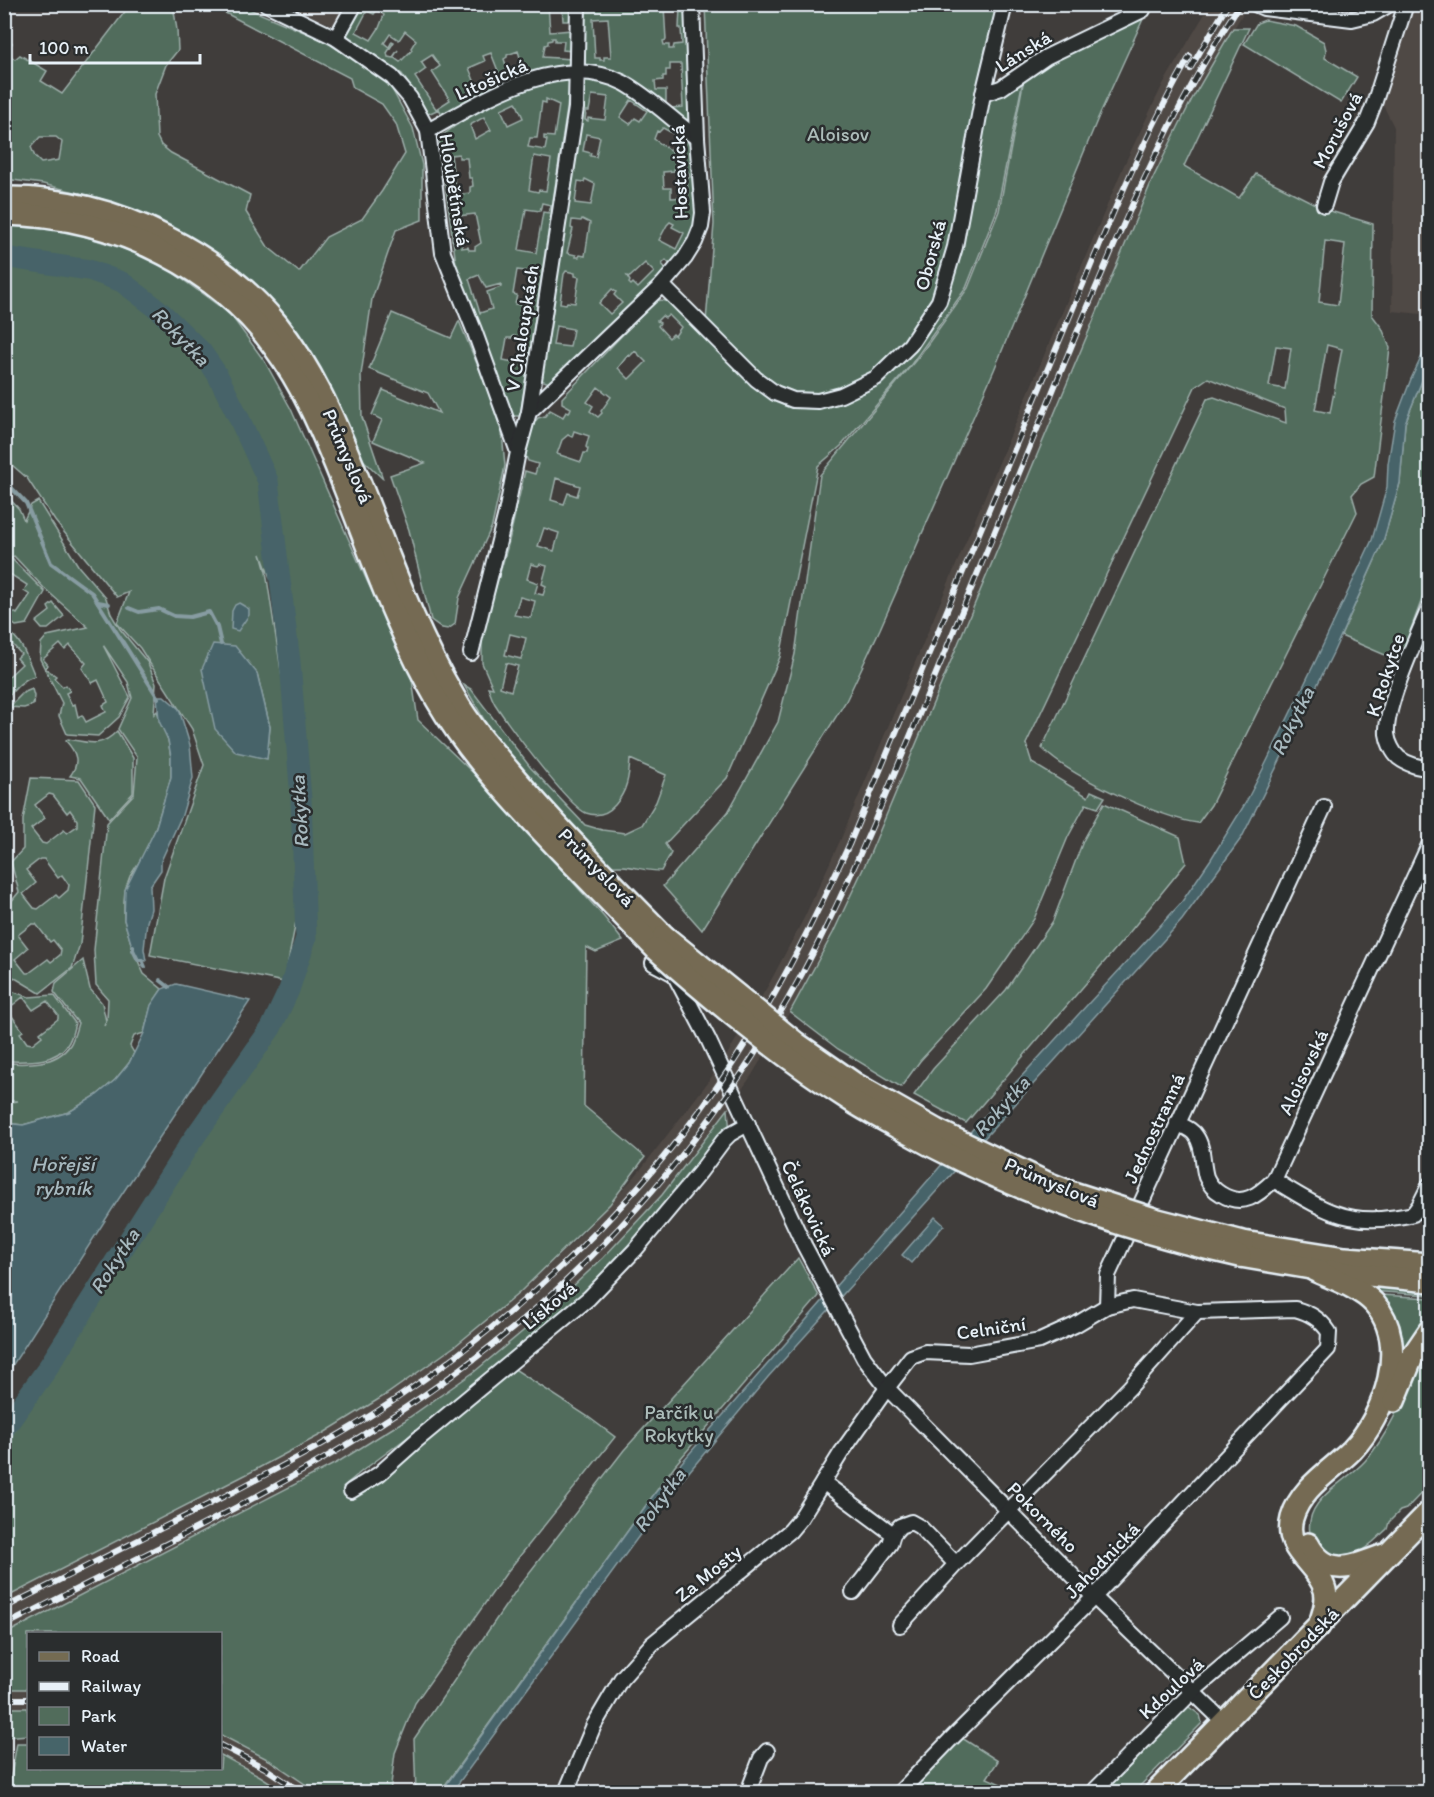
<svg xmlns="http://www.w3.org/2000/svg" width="1434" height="1797" viewBox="0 0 1434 1797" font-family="Itim,sans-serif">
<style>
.built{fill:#4f4844}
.green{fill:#516c5b;stroke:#9caeaa;stroke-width:1.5;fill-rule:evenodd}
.water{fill:#466469;stroke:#879ca2;stroke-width:1.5}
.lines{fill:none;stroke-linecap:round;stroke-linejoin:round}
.stream{stroke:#879ca2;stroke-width:4}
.river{stroke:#466469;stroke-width:21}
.minor-casing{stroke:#e8f1f8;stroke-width:18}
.primary-casing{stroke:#e8f1f8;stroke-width:26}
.minor{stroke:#2a2d2e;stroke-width:14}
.primary{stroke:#746b52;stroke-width:21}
.rail-casing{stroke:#e8f1f8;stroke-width:6}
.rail{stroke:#2a2d2e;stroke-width:4;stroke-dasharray:11;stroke-linecap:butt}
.primary-bridge-casing{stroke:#e8f1f8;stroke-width:26;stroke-linecap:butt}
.primary-bridge{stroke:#746b52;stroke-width:21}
.labels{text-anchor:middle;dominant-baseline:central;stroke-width:5;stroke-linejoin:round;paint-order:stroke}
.street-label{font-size:20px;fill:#e8f1f8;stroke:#2a2d2e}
.park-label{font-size:20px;fill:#acbcb9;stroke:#2a2d2e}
.water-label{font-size:21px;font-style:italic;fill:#a7b9bf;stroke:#2a2d2e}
</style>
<rect width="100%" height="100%" fill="#403d3b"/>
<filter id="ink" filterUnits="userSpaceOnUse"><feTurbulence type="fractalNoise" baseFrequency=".0167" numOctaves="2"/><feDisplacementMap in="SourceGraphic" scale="12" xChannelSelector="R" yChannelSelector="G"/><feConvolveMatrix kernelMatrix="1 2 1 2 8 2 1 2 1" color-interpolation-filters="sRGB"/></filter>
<g filter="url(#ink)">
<g class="built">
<path d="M286 5H350L337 27Z"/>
<path d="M1210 5H1248L1192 99 1153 178 870 854 833 933 797 1000 752 1075 728 1109 662 1195 603 1258 540 1317 474 1372 404 1421 338 1462 5 1634V1598L322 1434 387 1394 455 1346 519 1293 581 1235 637 1174 702 1090 725 1058 769 984 804 918 840 841 1124 165 1163 84Z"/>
<path d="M1411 5H1429L1430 309 1421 314 1392 311 1394 127 1380 99Z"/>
<path d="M4 1689H28V1708H5Z"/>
<path d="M220 1735 269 1760 317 1792H285L260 1776 221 1755Z"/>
</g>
<g class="green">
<path d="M360 4 454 5 468 12 470 10 474 12 479 10 481 6 483 8 485 5H548L550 32 571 30 570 21H563L562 5H570L572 51 563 50 564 41H555V38H552V40L548 41V44L545 45 543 57 572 59 571 67 445 119 439 109 428 114 402 74 348 37 346 31ZM377 10 384 15 379 28 371 40 356 32 367 11 374 14ZM405 31 416 40 411 48 412 50 400 62 393 57 398 50 393 58 388 57 387 53 394 42 392 41 389 47 384 43 390 34 399 40ZM518 51 524 70 509 74 504 59 507 57V55ZM491 53 500 76 477 88 469 68 485 61 483 56ZM432 55 440 66 432 72 450 100 436 109 415 77 426 69 421 62Z"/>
<path d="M130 5H173L177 30 178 50 166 65 155 94 157 137 161 145 171 153 250 195 246 212 268 247 299 272 326 237 362 219 382 191 405 154 396 124 382 104 353 88 350 78 210 5H240L325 41 388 82 413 128 422 165V220L396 230 372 299 361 375 362 417 383 479 353 450 205 248 158 219 102 199 43 184 5 179V38L12 43 6 53 15 59 20 55 47 71 41 81 62 94ZM40 137H56L62 142 59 160 41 163 35 157 31 147Z"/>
<path d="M585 5H688L693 116 684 123 585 67ZM664 6 680 8 679 28H681L682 44 674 45 673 49H669V45H664L663 41 666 40ZM608 18 611 57H604V60H600V58H595L593 19ZM670 64H681L683 107 671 108 666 104V90H656L655 81 663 80V76H666V70H670Z"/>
<path d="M705 5H1000L986 46 972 113 951 239 935 291 923 315 884 367 852 385 816 397 795 396 763 380 706 322 714 224Z"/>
<path d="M1139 17 1143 19 1098 118 994 370 880 629 846 701 702 930 663 886 728 812 778 722 795 654 820 475 920 355 968 288 999 211 1025 73Z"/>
<path d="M1265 20 1296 26 1324 42 1326 50 1325 58 1357 77 1341 103 1244 44 1257 23Z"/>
<path d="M1233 28H1249L1184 166 1239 198 1256 174 1327 210 1373 224 1372 315 1382 328 1390 348 1374 477 1361 484 1352 495 1357 512 1211 805 1198 823C1162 819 1067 775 1042 748L1207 399 1214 397 1286 423 1285 409 1208 378 1195 387 1026 744 1032 763 1088 797 1091 791 1105 797 1098 808 1086 804 1068 837 1034 919 986 989 920 1061 901 1087 838 1049 790 1012 833 933 870 854 1153 178 1192 99ZM1325 241 1345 244 1338 305 1319 302ZM1327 345 1342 349 1330 413 1315 410ZM1276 346 1291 348 1285 389 1269 386Z"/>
<path d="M570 77 567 109 520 416H510L466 299 456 264 439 138C483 103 517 91 570 77ZM546 99 559 105 554 137 544 136V139L547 140 545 150 528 147 530 138H537L542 102 546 103ZM516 102 523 118 508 125 501 109ZM484 117 491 130 475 139 470 125ZM459 154V158H467L469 178H472L473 186 470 187V193L456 195 451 155ZM534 156 551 159 546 191 539 190 538 192 529 190ZM542 203 551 205 549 213 543 212 536 253 519 250 526 209 540 211ZM475 214 481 243 475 247V250H469L468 247 462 248 461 240H452V234L460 233 458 216ZM517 270 533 272 529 306 515 304 517 295 513 294ZM479 275 486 288 501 284V287L487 292 492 309 480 313 469 279ZM513 336 521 337 523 340 519 363 503 360 507 338H512Z"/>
<path d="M584 78 607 82 620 87 652 108 683 136 690 146 695 161 697 213 692 236 672 267 666 260 662 264 668 271 549 383 541 380 540 376ZM592 95 608 97 605 120 588 118V121L585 120 586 111H589ZM631 100 647 111 640 121 635 118 630 124 620 117ZM663 128 676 135 675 137 680 142 672 152 654 139 657 131 659 132ZM586 134 600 137 596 157 590 156 591 153 583 151ZM674 169H680L681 171H686L689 173 690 177 687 179 688 197 671 198V188H664L663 172 674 171ZM585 179 595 184 591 205 575 203 578 181 584 182ZM582 219 590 223 585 256 580 255 579 257H576V255L567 253 573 229 571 228 572 220 581 221ZM670 222 674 224 672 227 684 233 676 249 659 240 667 225ZM645 263 654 272 638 288 633 283 631 285 629 283 630 281 627 276 630 277ZM566 271 575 273V276L579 277 575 303 567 302 566 304 560 303 564 274ZM612 289 616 292 614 295 622 303 610 314 599 303ZM556 326 573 329 570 347 553 345Z"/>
<path d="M1023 80 997 210 966 288 910 366 841 446 818 466 780 657 727 778 665 844 671 853 661 871C642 871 625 863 607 867L538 793 490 730 464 685 471 689 530 767 585 825 602 830 625 833 642 825 656 802 666 775 630 759C629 777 627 791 615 805 607 814 598 817 586 813 568 806 508 724 495 704 492 699 490 693 488 687L493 688 482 663V635L508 545 525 471 535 474 538 464 528 461 525 454 533 424 538 418 545 416 550 410 563 417 566 412 569 413 571 408 562 403V398L654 302 660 300 672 302 753 383 783 405 792 407 838 401 854 393 939 305 986 101ZM669 315 681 327 675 336 673 334 669 338 658 326 660 323 657 321 662 316 665 318ZM635 351 646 362 629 379 618 368 628 355 630 356ZM598 387 611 397 601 411 602 413 598 417 590 411 593 406 587 402ZM574 431 589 436 586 447 588 449 587 453H584L581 462 557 454 562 440 568 435 572 437ZM556 478 580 486 577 496 568 493 564 504 551 500ZM544 528 559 533 554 551 538 546ZM531 564 538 566 540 564 547 566 542 584 546 586 543 595 535 593 538 583 527 579ZM520 597 535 601 531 618 514 615ZM510 634 526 638 521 659 505 655ZM506 663 518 666 511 691 500 687Z"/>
<path d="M5 225 71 232 137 253 171 271 230 314 265 362 291 409 367 581 411 673 418 720 491 790 604 917 623 941 596 952 586 947 584 1106 645 1157 610 1204 519 1293 455 1346 387 1394 322 1434 251 1472 5 1598 4 1448 34 1399 292 1004 313 933 305 744 298 658 295 644 261 554 266 572 286 704 295 828 298 911 284 982 150 955 164 878 204 765 192 729 140 648 117 623 129 592 117 597 55 521 27 478 5 459ZM257 673 270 727 267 759Z"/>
<path d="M392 313 451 338 459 321 485 383 502 433 505 466 492 526 459 598 455 624 448 629 442 628 431 620 409 530 390 475 425 463 373 441 382 420 372 415 383 390 439 413 428 393 369 369Z"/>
<path d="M1429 363V580L1399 661 1341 636 1383 542 1400 483 1405 423Z"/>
<path d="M5 494 19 509 24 520 31 505 38 501 79 567 106 598 111 614 120 629 148 663 156 684 154 714 157 711 168 740 171 757V777L155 830 143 856 130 876 125 890 124 901V920L133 950 144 974 162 989 151 1006 144 1033 134 1036 130 1046 134 1053 129 1063 115 1080 97 1095 69 1112 23 1125 5 1123V1103L18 1101H5V1063C26 1064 56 1066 70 1045 74 1039 76 1029 78 1023L54 992 56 983 83 960 90 989 102 1003 106 1021 104 1026 107 1020 108 999 96 985 94 950 107 823 134 794 137 757 118 729 132 698 128 682 103 645 130 697 119 717 98 736 67 734 59 716 62 703 40 659 41 643 47 636 88 627 44 588 14 556 11 558 45 592 27 624 16 626 5 618V611L8 613 10 610 17 614 30 595 24 591 27 585 7 572 5 575V542L8 543 10 533 5 532 7 516 5 515ZM60 644 65 650 70 645 86 663 82 668 92 683 98 680 108 702 103 705 106 712 86 722 82 715 78 717 75 704 72 705 66 693 70 691 66 685 63 687 54 678 56 676 45 668 48 665 43 659Z"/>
<path d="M53 603 64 616 48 629H42L36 622 50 611 48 607Z"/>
<path d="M5 629C23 640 27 658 35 676 23 678 13 691 5 700V680L22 664 17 658 21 654 5 636Z"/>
<path d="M32 689 34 696 33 705 24 708 9 707 23 693Z"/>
<path d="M117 731 133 758V793L109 819 81 778 70 776C80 763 77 753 66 741L68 739C89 743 101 748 117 731Z"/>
<path d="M31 778 79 780 95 804 80 944 72 968 40 993 10 975 11 942 4 939 5 909 19 892 11 862 23 849V820ZM49 794 53 795 67 813 70 810 77 820V826L67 833 64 830 46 844 42 843 31 829 45 818 35 805ZM40 859H44L58 878 62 875 69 885 68 890 59 898 56 895 38 909 34 908 23 894 36 883 26 870ZM32 924H36L50 942 53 940 61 950 60 955 51 962 48 959 29 973H26L15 959 28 948 18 935Z"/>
<path d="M1104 803 1180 837 1186 863 1124 939 966 1123 914 1095 933 1069 1006 990 1053 921 1083 841Z"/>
<path d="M5 989 29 997 54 995 75 1023C73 1030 72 1039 67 1045 54 1064 25 1061 5 1061ZM23 997 33 1010 47 1001 58 1015V1019L40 1033 42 1036 32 1044 27 1043 20 1033 23 1031 9 1012V1008Z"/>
<path d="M728 1109 730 1134 596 1286 459 1399 362 1471 344 1486 373 1483 510 1366 587 1416 615 1437 507 1572 415 1703 395 1753 390 1792H317L269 1760 221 1735 220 1634H28V1689H5V1634L338 1462 404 1421 474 1372 540 1317 603 1258 662 1195Z"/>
<path d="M798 1258 819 1296 675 1465 440 1792H416L414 1739 519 1586 624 1450Z"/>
<path d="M1360 1283 1429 1287V1295L1369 1291Z"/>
<path d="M1382 1295 1429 1298V1320L1421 1329 1397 1375 1375 1296Z"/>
<path d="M1429 1339V1485L1406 1509 1400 1511 1389 1522 1387 1529 1373 1542 1360 1552 1344 1556 1345 1562C1324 1553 1306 1549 1310 1521 1314 1495 1349 1479 1365 1461 1394 1429 1411 1377 1429 1339Z"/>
<path d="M1186 1705 1200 1715 1202 1723 1134 1792H1100Z"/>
<path d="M4 1708H28V1735L5 1737Z"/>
<path d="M962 1738 998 1761 987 1778 1019 1792H910Z"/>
<path d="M17 1743H28V1768H220L221 1755 260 1776 285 1792H8Z"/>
</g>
<g class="water">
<path d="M1429 341V363L1405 423 1400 483 1383 542 1333 653 1242 837 1182 920 768 1377 663 1503 452 1792H441L655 1493 972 1130 1181 903 1211 859 1245 804 1266 763 1316 660 1372 540 1387 487 1388 464 1395 421 1411 379Z"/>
<path d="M239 603 249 609V615L238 631 231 629 232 611 235 605Z"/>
<path d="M213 644 235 646 257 673 270 727 267 759 236 752 215 729 202 669Z"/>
<path d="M157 696H164L179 709 190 745 193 778 182 815 161 861V870L150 886 151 909 147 922 144 949 146 961 138 960 133 950 124 920 125 890 155 830 171 777V757L168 740 159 721Z"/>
<path d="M176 984 250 1001 118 1200 5 1377V1123L23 1125 69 1112 97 1095 115 1080 129 1063 144 1033 151 1005 162 989Z"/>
<path d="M935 1217 944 1225 911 1263 902 1255Z"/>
</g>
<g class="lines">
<g class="stream">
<path d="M4 480 26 503 51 563 92 593 158 698"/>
<path d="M98 602 109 604"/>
<path d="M129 608 139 612 159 609 174 616 190 617 209 612 217 627 221 644"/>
<path d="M133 946V950L138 960H142L145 967"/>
<path d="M160 980 169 987"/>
</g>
<path class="river" d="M4 257 89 270 122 282 159 310 201 351 217 374 238 416 268 481 290 662 301 799 306 938 289 990 271 1028 189 1145 45 1372 4 1429"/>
<defs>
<g id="minor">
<path d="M266 4 336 38 392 77 410 98 428 131 443 253 474 330 518 452"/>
<path d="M1255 4 1264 8 1352 19 1373 14 1390 4"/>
<path d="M336 38 355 4"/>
<path d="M983 94 1001 88 1046 57 1143 10 1140 4"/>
<path d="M428 131C484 100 559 50 624 83 651 98 672 120 697 138"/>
<path d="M1324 205 1331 182 1367 122 1374 104 1406 4"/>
<path d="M662 285 756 379 775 393 793 400 818 401 841 395 876 378 910 345 939 301 955 247 983 94 1005 4"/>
<path d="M529 412 662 285 685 258 695 242 701 227 703 213 697 138 692 4"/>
<path d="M1430 606C1418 635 1385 705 1387 734 1388 742 1393 753 1399 758 1408 765 1419 767 1430 769"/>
<path d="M471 653 506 513 518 452 529 412 576 108 578 4"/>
<path d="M653 963 674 974 708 1039 804 1245 864 1358 887 1388 1094 1597 1225 1723"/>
<path d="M1177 1123C1184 1127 1192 1129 1196 1136 1204 1147 1202 1164 1206 1177 1209 1184 1214 1190 1221 1194 1243 1208 1258 1195 1274 1180L1430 843"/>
<path d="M1274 1180C1313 1204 1342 1225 1390 1218 1398 1217 1405 1216 1413 1214L1419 1206 1430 1184"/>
<path d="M1107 1306 1108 1275 1324 807"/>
<path d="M823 1482 893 1534 900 1526 911 1522 920 1527 956 1564"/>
<path d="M351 1491 379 1474 417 1440 589 1298 635 1250 700 1172 723 1141 730 1134 748 1124"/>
<path d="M853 1592 890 1544 893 1534"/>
<path d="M900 1625 956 1564 1130 1387 1197 1312"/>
<path d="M566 1792 594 1725 621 1679 652 1644 790 1531 800 1519 841 1453 887 1388 911 1357 925 1352 969 1354 1040 1341 1075 1325 1107 1306 1133 1300 1197 1312 1295 1309C1310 1313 1320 1319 1329 1332L1328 1349 1094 1597 950 1740 900 1792"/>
<path d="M748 1792 761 1758 767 1751"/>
<path d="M1093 1792 1192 1692 1280 1617"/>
</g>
<g id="primary">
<path d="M4 198C60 197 117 211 166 237 208 258 247 287 277 324 312 368 334 419 355 471 386 547 412 626 454 697 471 727 494 753 517 780 564 835 614 885 664 936"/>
<path d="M4 214C60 215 115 228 164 254 207 276 246 308 274 347 303 386 322 431 340 476 370 551 396 630 437 700 463 745 498 784 533 822 573 865 615 907 656 949"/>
<path d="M1243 1242 1345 1258 1430 1264"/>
<path d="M1240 1256 1328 1271 1430 1281"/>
<path d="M1314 1270C1333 1279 1359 1287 1374 1303 1410 1344 1385 1415 1352 1450 1331 1471 1301 1487 1292 1518 1283 1552 1318 1563 1325 1590 1328 1602 1323 1615 1319 1626"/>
<path d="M1394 1401 1413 1355 1430 1330"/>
<path d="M1308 1544C1327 1580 1354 1566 1384 1555"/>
<path d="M1156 1792 1430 1511"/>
</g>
</defs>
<use href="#minor" class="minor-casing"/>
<use href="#primary" class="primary-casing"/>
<use href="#minor" class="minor"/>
<use href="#primary" class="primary"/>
<defs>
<g id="rail">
<path d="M1190 69 1228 4"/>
<path d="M4 1608C76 1572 148 1535 219 1499 278 1468 338 1438 393 1401 526 1311 645 1197 733 1063 778 994 814 920 849 845L1094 258C1123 189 1153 121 1190 56"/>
<path d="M4 1626C186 1532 378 1447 533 1311 655 1204 756 1072 827 925 866 845 899 763 933 681 979 570 1025 459 1071 347 1120 229 1170 112 1240 4"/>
<path d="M4 1699H28"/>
<path d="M220 1745 265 1768 301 1792"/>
</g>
</defs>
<use href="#rail" class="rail-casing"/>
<use href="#rail" class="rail"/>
<defs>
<g id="primary-bridge">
<path d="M664 936 796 1043 855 1084 936 1130 1045 1182 1073 1193 1154 1219 1243 1242"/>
<path d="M656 949C716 1003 781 1056 850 1100 865 1110 881 1118 897 1127 1005 1188 1119 1229 1240 1256"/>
</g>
</defs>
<use href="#primary-bridge" class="primary-bridge-casing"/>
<use href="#primary-bridge" class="primary-bridge"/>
</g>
</g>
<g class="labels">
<g class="street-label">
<text transform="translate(1023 51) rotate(-32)">Lánská</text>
<text transform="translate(491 79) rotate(-24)">Litošická</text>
<text transform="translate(1337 130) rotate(-62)">Morušová</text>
<text transform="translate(679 172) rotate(-92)">Hostavická</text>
<text transform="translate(455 190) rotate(81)">Hloubětínská</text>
<text transform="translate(930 255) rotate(-75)">Oborská</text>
<text transform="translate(522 328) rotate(-81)">V Chaloupkách</text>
<text transform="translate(348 456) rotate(67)">Průmyslová</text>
<text transform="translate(1385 675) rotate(-72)">K Rokytce</text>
<text transform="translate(597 867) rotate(46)">Průmyslová</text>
<text transform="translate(1303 1072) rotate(-65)">Aloisovská</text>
<text transform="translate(1154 1128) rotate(-65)">Jednostranná</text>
<text transform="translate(1052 1182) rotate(23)">Průmyslová</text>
<text transform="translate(809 1208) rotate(65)">Čelákovická</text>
<text transform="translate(549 1305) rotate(-40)">Lísková</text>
<text transform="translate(991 1328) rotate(-8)">Celniční</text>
<text transform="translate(1043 1517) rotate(45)">Pokorného</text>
<text transform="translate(1102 1560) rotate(-46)">Jahodnická</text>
<text transform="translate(708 1573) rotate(-39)">Za Mosty</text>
<text transform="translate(1293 1653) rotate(-46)">Českobrodská</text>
<text transform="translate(1171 1688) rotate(-43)">Kdoulová</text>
</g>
<g class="park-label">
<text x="838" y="134">Aloisov</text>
<text x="679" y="1412">Parčík u<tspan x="679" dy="23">Rokytky</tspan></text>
</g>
<g class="water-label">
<text transform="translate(181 336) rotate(46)">Rokytka</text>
<text transform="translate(1292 721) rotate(-64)">Rokytka</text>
<text transform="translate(299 812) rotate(-93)">Rokytka</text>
<text transform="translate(1001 1106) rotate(-48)">Rokytka</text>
<text x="63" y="1163">Hořejší<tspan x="63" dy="24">rybník</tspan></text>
<text transform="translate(114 1261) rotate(-57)">Rokytka</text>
<text transform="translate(659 1500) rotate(-54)">Rokytka</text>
</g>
</g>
<rect width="1434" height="1797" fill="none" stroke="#2a2d2e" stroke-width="24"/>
<rect x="12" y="12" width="1410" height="1773" fill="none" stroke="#e8f1f8" stroke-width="2" filter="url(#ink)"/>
<rect x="27" y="1632" width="195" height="138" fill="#2a2d2e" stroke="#767b7f" stroke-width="1.5"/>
<rect x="39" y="1652" width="30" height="9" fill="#746b52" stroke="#767b7f" stroke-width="1.5"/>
<text x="81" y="1662" font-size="18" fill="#e8f1f8">Road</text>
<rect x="39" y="1682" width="30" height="9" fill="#e8f1f8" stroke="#767b7f" stroke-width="1.5"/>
<text x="81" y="1692" font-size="18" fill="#e8f1f8">Railway</text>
<rect x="39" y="1707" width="30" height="18" fill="#516c5b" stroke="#767b7f" stroke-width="1.5"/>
<text x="81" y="1722" font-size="18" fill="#e8f1f8">Park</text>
<rect x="39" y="1737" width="30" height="18" fill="#466469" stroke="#767b7f" stroke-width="1.5"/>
<text x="81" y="1752" font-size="18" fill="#e8f1f8">Water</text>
<path d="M30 54v9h170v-9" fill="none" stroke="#e8f1f8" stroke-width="3"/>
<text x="39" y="54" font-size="18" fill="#e8f1f8" stroke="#2a2d2e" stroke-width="4.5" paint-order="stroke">100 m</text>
</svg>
